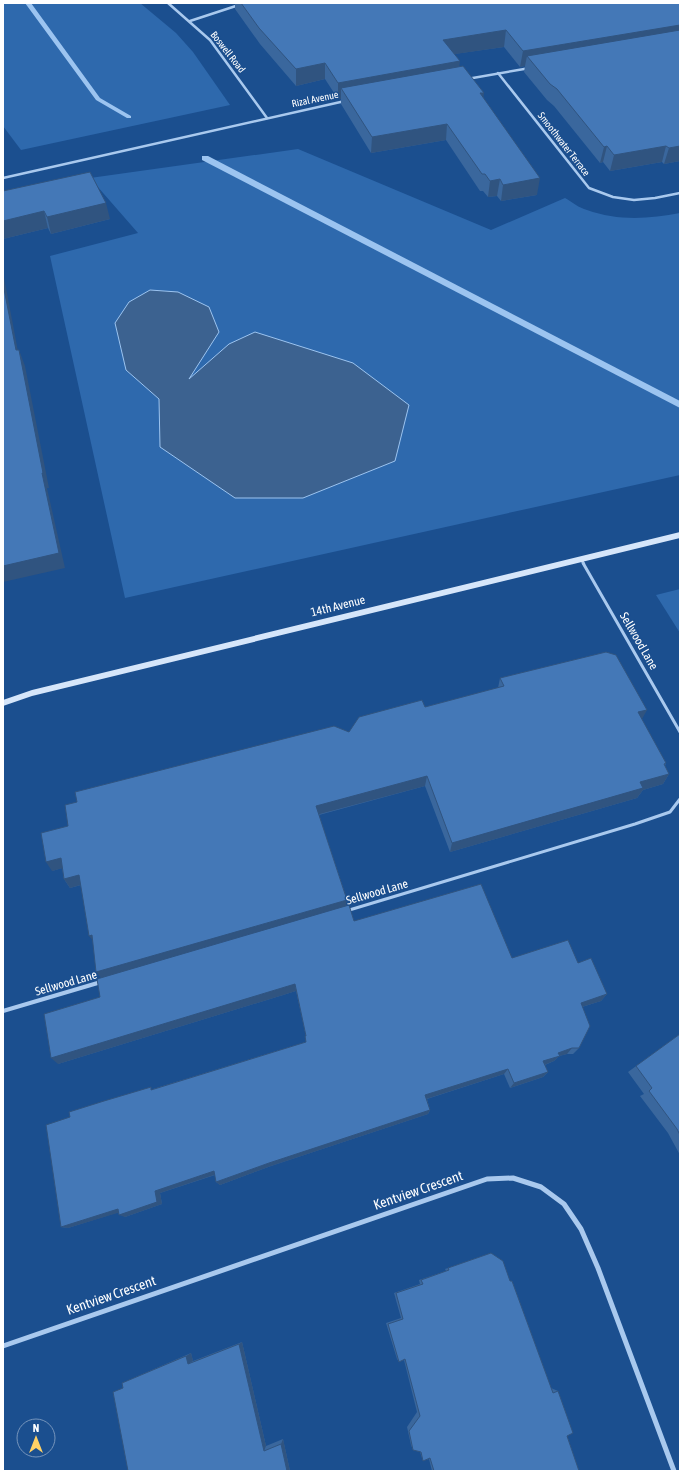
<svg xmlns="http://www.w3.org/2000/svg" width="683" height="1474" viewBox="0 0 683 1474" font-family="'Asap Condensed',sans-serif">
<style>
.green{fill:#2e69ad}
.water{fill:#3c6290;stroke:#9cc4f0}
.lines{fill:none;stroke-linecap:round;stroke-linejoin:round}
.stream{fill:#9cc4f0;fill-rule:evenodd}
.service-far2{stroke:#a9c9ee;stroke-width:2.5}
.service-far1{stroke:#a9c9ee;stroke-width:3}
.service{stroke:#a9c9ee;stroke-width:4}
.minor-far1{stroke:#a9c9ee;stroke-width:2.5}
.minor{stroke:#a9c9ee;stroke-width:5}
.secondary{fill:#d6e6fa;fill-rule:evenodd}
.wall{fill:#3a679d}
.shaded-wall{fill:#305480}
.building{fill:#4478b7;stroke:#305480}
.labels{text-anchor:middle;dominant-baseline:central;stroke-width:3;stroke-linejoin:round;paint-order:stroke}
.far-street-label{font-size:10px;fill:#fff;stroke:#1b4f8f}
.street-label{font-size:12px;fill:#fff;stroke:#1b4f8f}
.near-street-label{font-size:14px;fill:#fff;stroke:#1b4f8f}
</style>
<rect width="100%" height="100%" fill="#1b4f8f"/>
<g class="green">
<path d="M3 3H140L176 33 193 52 230 105 21 150 3 126Z"/>
<path d="M298 149 491 230 565 198C572 202 579 208 587 210 617 221 649 219 680 213V475L125 598 50 256 138 233 90 178Z"/>
<path d="M680 589V633L656 595Z"/>
</g>
<path class="water" d="M150 290 178 292 209 307 219 332 189 379 229 344 255 332 353 363 409 405 395 461 303 498H235L160 447 159 399 126 370 115 323 129 302Z"/>
<g class="lines">
<g class="stream">
<path d="M25 3H31L100 98 131 116V118H127L96 100Z"/>
<path d="M202 156H208L680 401V408L202 160Z"/>
</g>
<path class="service-far2" d="M581 559 584 564"/>
<g class="service-far1">
<path d="M583 563 680 732"/>
<path d="M346 911 635 824 670 812 680 799"/>
</g>
<path class="service" d="M3 1011 101 982"/>
<g class="minor-far1">
<path d="M168 3 210 40 267 118"/>
<path d="M190 21 245 3"/>
<path d="M498 73 589 188 613 197 634 200 655 198 680 193"/>
<path d="M467 79 530 68"/>
<path d="M3 178 345 101"/>
</g>
<path class="minor" d="M3 1346 487 1179 513 1178 541 1187 564 1204 581 1229 598 1268 674 1471"/>
<path class="secondary" d="M680 532V538L32 696 3 706V700L32 690Z"/>
</g>
<g class="wall">
<path d="M231 3H680V161L664 164 662 162 610 171 603 162 600 163 554 106 547 100 524 72 525 66 520 67 504 47 454 54 459 67 483 98 537 195 501 201 497 196 488 197 483 191H480L446 140 371 153 341 104V99H338L325 79 296 86 260 44 235 9V4H232Z"/>
<path d="M3 191 110 219 51 234 48 228 3 239Z"/>
<path d="M500 678 642 720 666 763 665 766 669 774 663 784 643 790 637 798 450 852 425 786 319 815 347 900V906L354 921 512 958 578 963 607 994 601 1001 582 1007 579 1048 573 1054H567L559 1056 554 1061 545 1065 548 1072 543 1077 510 1088 504 1074 427 1099 430 1110 428 1114 271 1166 220 1185 216 1182 215 1175 160 1193 162 1204 125 1217 119 1212 68 1228 61 1227 153 1089 306 1042V1036L296 991 58 1064 100 997 101 978 81 885 70 888 64 879 62 868 52 871 68 826 349 732 425 707 498 688Z"/>
<path d="M680 1034V1155L668 1133 640 1096 644 1094 628 1072Z"/>
<path d="M491 1253 510 1281H512L551 1388 558 1391 567 1436 579 1471H432L429 1459 423 1461 420 1452 413 1450 411 1445 407 1427 417 1412 404 1360 399 1362 397 1359 386 1323 401 1318 394 1293 420 1284 419 1280 446 1271 445 1269Z"/>
<path d="M242 1342 266 1446 283 1439 290 1471 123 1388 122 1383 191 1353 193 1361Z"/>
</g>
<g class="shaded-wall">
<path d="M680 25V41L527 56 525 66 520 67 523 51Z"/>
<path d="M506 30 504 47 442 56 443 40Z"/>
<path d="M460 61 458 78 341 88V99H338V83Z"/>
<path d="M325 63V79L296 86V69Z"/>
<path d="M480 93H484L482 109Z"/>
<path d="M447 124 446 140 371 153 372 137Z"/>
<path d="M607 146 603 162 600 163 604 147Z"/>
<path d="M666 146 662 162 610 171 614 155Z"/>
<path d="M680 146V161L664 164 669 148Z"/>
<path d="M540 178 537 195 501 201 503 185Z"/>
<path d="M500 179 497 196 488 197 490 181Z"/>
<path d="M106 203 110 219 51 234 47 217Z"/>
<path d="M44 211 48 228 3 239V221Z"/>
<path d="M3 272 21 367 16 350 3 284Z"/>
<path d="M19 350 25 366 49 488H47L65 568 3 582V566L42 473Z"/>
<path d="M647 710 641 721 638 712Z"/>
<path d="M669 774 663 784 643 790 637 798 450 852 452 843 640 782Z"/>
<path d="M427 776 425 786 316 815V806Z"/>
<path d="M61 858 67 867 52 871 46 862Z"/>
<path d="M79 875 84 884 70 888 64 879Z"/>
<path d="M347 900V908L102 979 96 972Z"/>
<path d="M92 935 95 943 89 936Z"/>
<path d="M295 984 296 991 58 1064 51 1058Z"/>
<path d="M607 994 601 1001 575 1009 581 1003Z"/>
<path d="M572 1048 567 1054 559 1056 554 1061 539 1067 543 1061 558 1053Z"/>
<path d="M508 1069 504 1074 423 1100 425 1095Z"/>
<path d="M548 1072 543 1077 510 1088 514 1083Z"/>
<path d="M430 1110 428 1114 271 1166 220 1185 216 1182 269 1163Z"/>
<path d="M214 1171 217 1174 160 1193 162 1204 125 1217 119 1215 155 1191Z"/>
<path d="M118 1209 124 1211 68 1228 61 1227Z"/>
<path d="M242 1342 266 1446 264 1451 239 1344Z"/>
<path d="M191 1353 193 1361 188 1364 186 1356Z"/>
<path d="M283 1439 290 1471H287L281 1444Z"/>
</g>
<g class="building">
<path d="M241 3H680V25L523 51 506 30 443 40 460 61 338 83 325 63 296 69 259 28Z"/>
<path d="M680 30V146L669 148 666 146 614 155 607 146 604 147 557 89 550 84 527 56Z"/>
<path d="M463 66 484 93H480L540 178 503 185 500 179 490 181 485 174H482L447 124 372 137 341 88Z"/>
<path d="M90 172 106 203 47 217 44 211 3 221V191Z"/>
<path d="M3 284 16 350H19L43 473H42L59 553 3 566Z"/>
<path d="M606 652 616 655 647 710 638 712 666 763 664 764 669 774 640 782 643 788 452 843 427 776 316 806 347 900 96 972 92 935 89 936 79 875 64 879 61 858 46 862 41 833 68 826 65 805 77 802 75 792 334 726 349 732 359 717 422 700 425 707 504 686 500 678Z"/>
<path d="M481 884 512 958 568 940 578 963 591 958 607 994 581 1003 590 1026 579 1048H572L558 1053 560 1056 543 1061 548 1072 514 1083 508 1069 425 1095 430 1110 269 1163 216 1182 214 1171 155 1191 157 1202 119 1215 118 1209 61 1227 46 1125 70 1117 69 1112 104 1101 151 1087V1090L306 1042 305 1036H306L295 984 51 1058 44 1014 100 997 97 979 165 959 349 905 354 921Z"/>
<path d="M680 1034V1135L677 1129 649 1091 652 1088 636 1066Z"/>
<path d="M491 1253 503 1261 510 1281H512L553 1393 558 1391 573 1433 567 1436 579 1471H434L430 1458 423 1461 421 1452 413 1450 409 1431 420 1416 405 1359 399 1362 388 1324 403 1319 396 1293 423 1284 421 1280 449 1270 448 1268Z"/>
<path d="M239 1344 264 1451 281 1444 287 1471H128L113 1392 123 1388 122 1383 186 1356 188 1364Z"/>
</g>
<g class="labels">
<g class="far-street-label">
<text transform="translate(228 52) rotate(52)">Boswell Road</text>
<text transform="translate(315 99) rotate(-12)">Rizal Avenue</text>
<text transform="translate(564 144) rotate(52)">Smoothwater Terrace</text>
</g>
<g class="street-label">
<text transform="translate(338 606) rotate(-14)">14th Avenue</text>
<text transform="translate(639 641) rotate(60)">Sellwood Lane</text>
<text transform="translate(377 892) rotate(-16)">Sellwood Lane</text>
<text transform="translate(66 983) rotate(-16)">Sellwood Lane</text>
</g>
<g class="near-street-label">
<text transform="translate(418 1190) rotate(-19)">Kentview Crescent</text>
<text transform="translate(111 1295) rotate(-19)">Kentview Crescent</text>
</g>
</g>
<rect width="683" height="1474" fill="none" stroke="#ffffff" stroke-width="8"/>
<g transform="translate(36 1438)"><circle r="19" fill="#1b4f8f" stroke="#7695bc"/>
<path d="M0-3L7 15L0 10L-7 15Z" fill="#ffd166"/>
<text y="-6" font-size="11" font-weight="bold" text-anchor="middle" fill="#ffffff">N</text>
</g>
</svg>
